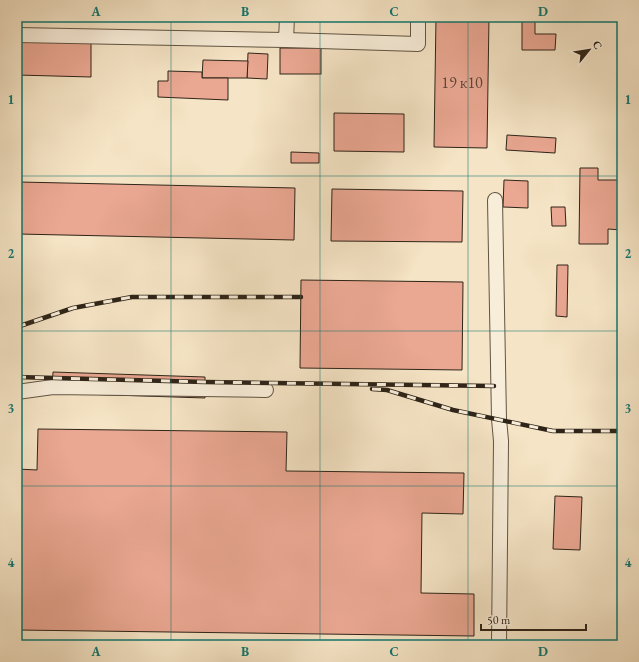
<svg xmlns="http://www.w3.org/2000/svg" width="639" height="662" viewBox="0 0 639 662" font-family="'EB Garamond',serif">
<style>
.building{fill:#eaa792;stroke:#2e2418}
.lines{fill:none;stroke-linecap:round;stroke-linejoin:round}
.minor-casing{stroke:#605443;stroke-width:16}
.minor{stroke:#f8edd9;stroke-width:14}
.rail-casing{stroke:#2e2418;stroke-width:4.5}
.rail{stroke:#f8edd9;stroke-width:3;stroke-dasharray:9;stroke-linecap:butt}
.grid{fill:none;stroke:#0f766e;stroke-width:1;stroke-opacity:0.55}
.labels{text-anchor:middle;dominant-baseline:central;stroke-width:3;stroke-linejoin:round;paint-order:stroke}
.number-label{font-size:16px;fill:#5d4536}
.neatline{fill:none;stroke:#0f766e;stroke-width:1.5}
.grid-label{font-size:13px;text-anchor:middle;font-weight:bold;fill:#0f766e}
</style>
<rect width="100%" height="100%" fill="#f5e4c5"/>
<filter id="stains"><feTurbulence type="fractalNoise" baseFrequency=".005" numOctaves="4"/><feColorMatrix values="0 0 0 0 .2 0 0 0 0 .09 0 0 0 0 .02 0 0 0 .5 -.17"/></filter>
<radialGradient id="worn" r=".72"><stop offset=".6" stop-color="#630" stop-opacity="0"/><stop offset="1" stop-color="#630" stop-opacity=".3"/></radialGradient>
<g class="building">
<path d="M77 17H265V20Z"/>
<path d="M436 17H489L487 148 434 147Z"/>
<path d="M522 17H535V34H556L555 50H522Z"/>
<path d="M17 38 91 40V77L17 75Z"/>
<rect x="280" y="48" width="41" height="26"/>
<path d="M248 53 268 54 267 79 247 78Z"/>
<path d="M203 60 248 61 247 78H202Z"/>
<path d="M622 67V127H620Z"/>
<path d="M168 71 202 72V78H228V100L158 97V81H168Z"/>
<path d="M334 113 404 114V152L334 151Z"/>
<path d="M507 135 556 138 555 153 506 150Z"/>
<path d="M291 152 319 153V163H291Z"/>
<path d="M580 168H598V180H622V230L608 229V244H579Z"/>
<path d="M504 180 528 181V208L503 207Z"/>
<path d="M19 182 295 188 294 240 18 234Z"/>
<path d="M332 189 463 191 462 242 331 241Z"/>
<path d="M551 207H565L566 226H552Z"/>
<path d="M557 265H568L567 317 556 316Z"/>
<path d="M301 280 463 282 462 370 300 368Z"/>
<path d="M53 372 205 377V398L52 393Z"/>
<path d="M38 429 287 432 286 471 464 473 463 514 422 513 421 593 474 594V636L17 630V469L37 470Z"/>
<path d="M555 496 582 497 580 550 553 549Z"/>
</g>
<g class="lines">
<defs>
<g id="minor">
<path d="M17 35 286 40 287 17"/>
<path d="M286 40 418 44V17"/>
<path d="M495 200 499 419 501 441 499 645"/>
<path d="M17 392 53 387 266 390"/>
</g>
</defs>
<use href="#minor" class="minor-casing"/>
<use href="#minor" class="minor"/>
<defs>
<g id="rail">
<path d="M17 327 73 308 132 297H301"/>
<path d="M17 377 205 382 494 386"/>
<path d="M372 389 387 390 453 410 553 431H622"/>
</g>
</defs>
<use href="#rail" class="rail-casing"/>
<use href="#rail" class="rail"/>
</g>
<path class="grid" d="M171 17V645M320 17V645M468 17V645M17 176H622M17 331H622M17 486H622"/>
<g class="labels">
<g class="number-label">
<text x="462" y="82">19 к10</text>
</g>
</g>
<rect width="639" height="662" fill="none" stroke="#f5e4c5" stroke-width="44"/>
<g transform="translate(589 50) rotate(60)" stroke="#f8edd9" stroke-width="3" paint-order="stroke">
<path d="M0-3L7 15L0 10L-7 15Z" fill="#2e2418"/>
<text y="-6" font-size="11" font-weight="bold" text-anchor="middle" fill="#2e2418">С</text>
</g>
<path d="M481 624v6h105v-6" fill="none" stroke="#2e2418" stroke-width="2"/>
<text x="487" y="624" font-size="12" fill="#2e2418" stroke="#f8edd9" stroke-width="3" paint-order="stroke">50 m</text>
<rect x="22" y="22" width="595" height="618" class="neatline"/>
<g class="grid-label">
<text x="96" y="16">A</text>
<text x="245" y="16">B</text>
<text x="394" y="16">C</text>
<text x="543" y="16">D</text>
<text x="11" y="104">1</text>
<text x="628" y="104">1</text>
<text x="11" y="258">2</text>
<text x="628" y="258">2</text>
<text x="11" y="413">3</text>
<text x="628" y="413">3</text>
<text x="11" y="567">4</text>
<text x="628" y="567">4</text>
<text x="96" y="656">A</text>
<text x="245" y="656">B</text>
<text x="394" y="656">C</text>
<text x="543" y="656">D</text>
</g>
<rect width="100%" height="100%" filter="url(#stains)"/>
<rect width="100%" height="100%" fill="url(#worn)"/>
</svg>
